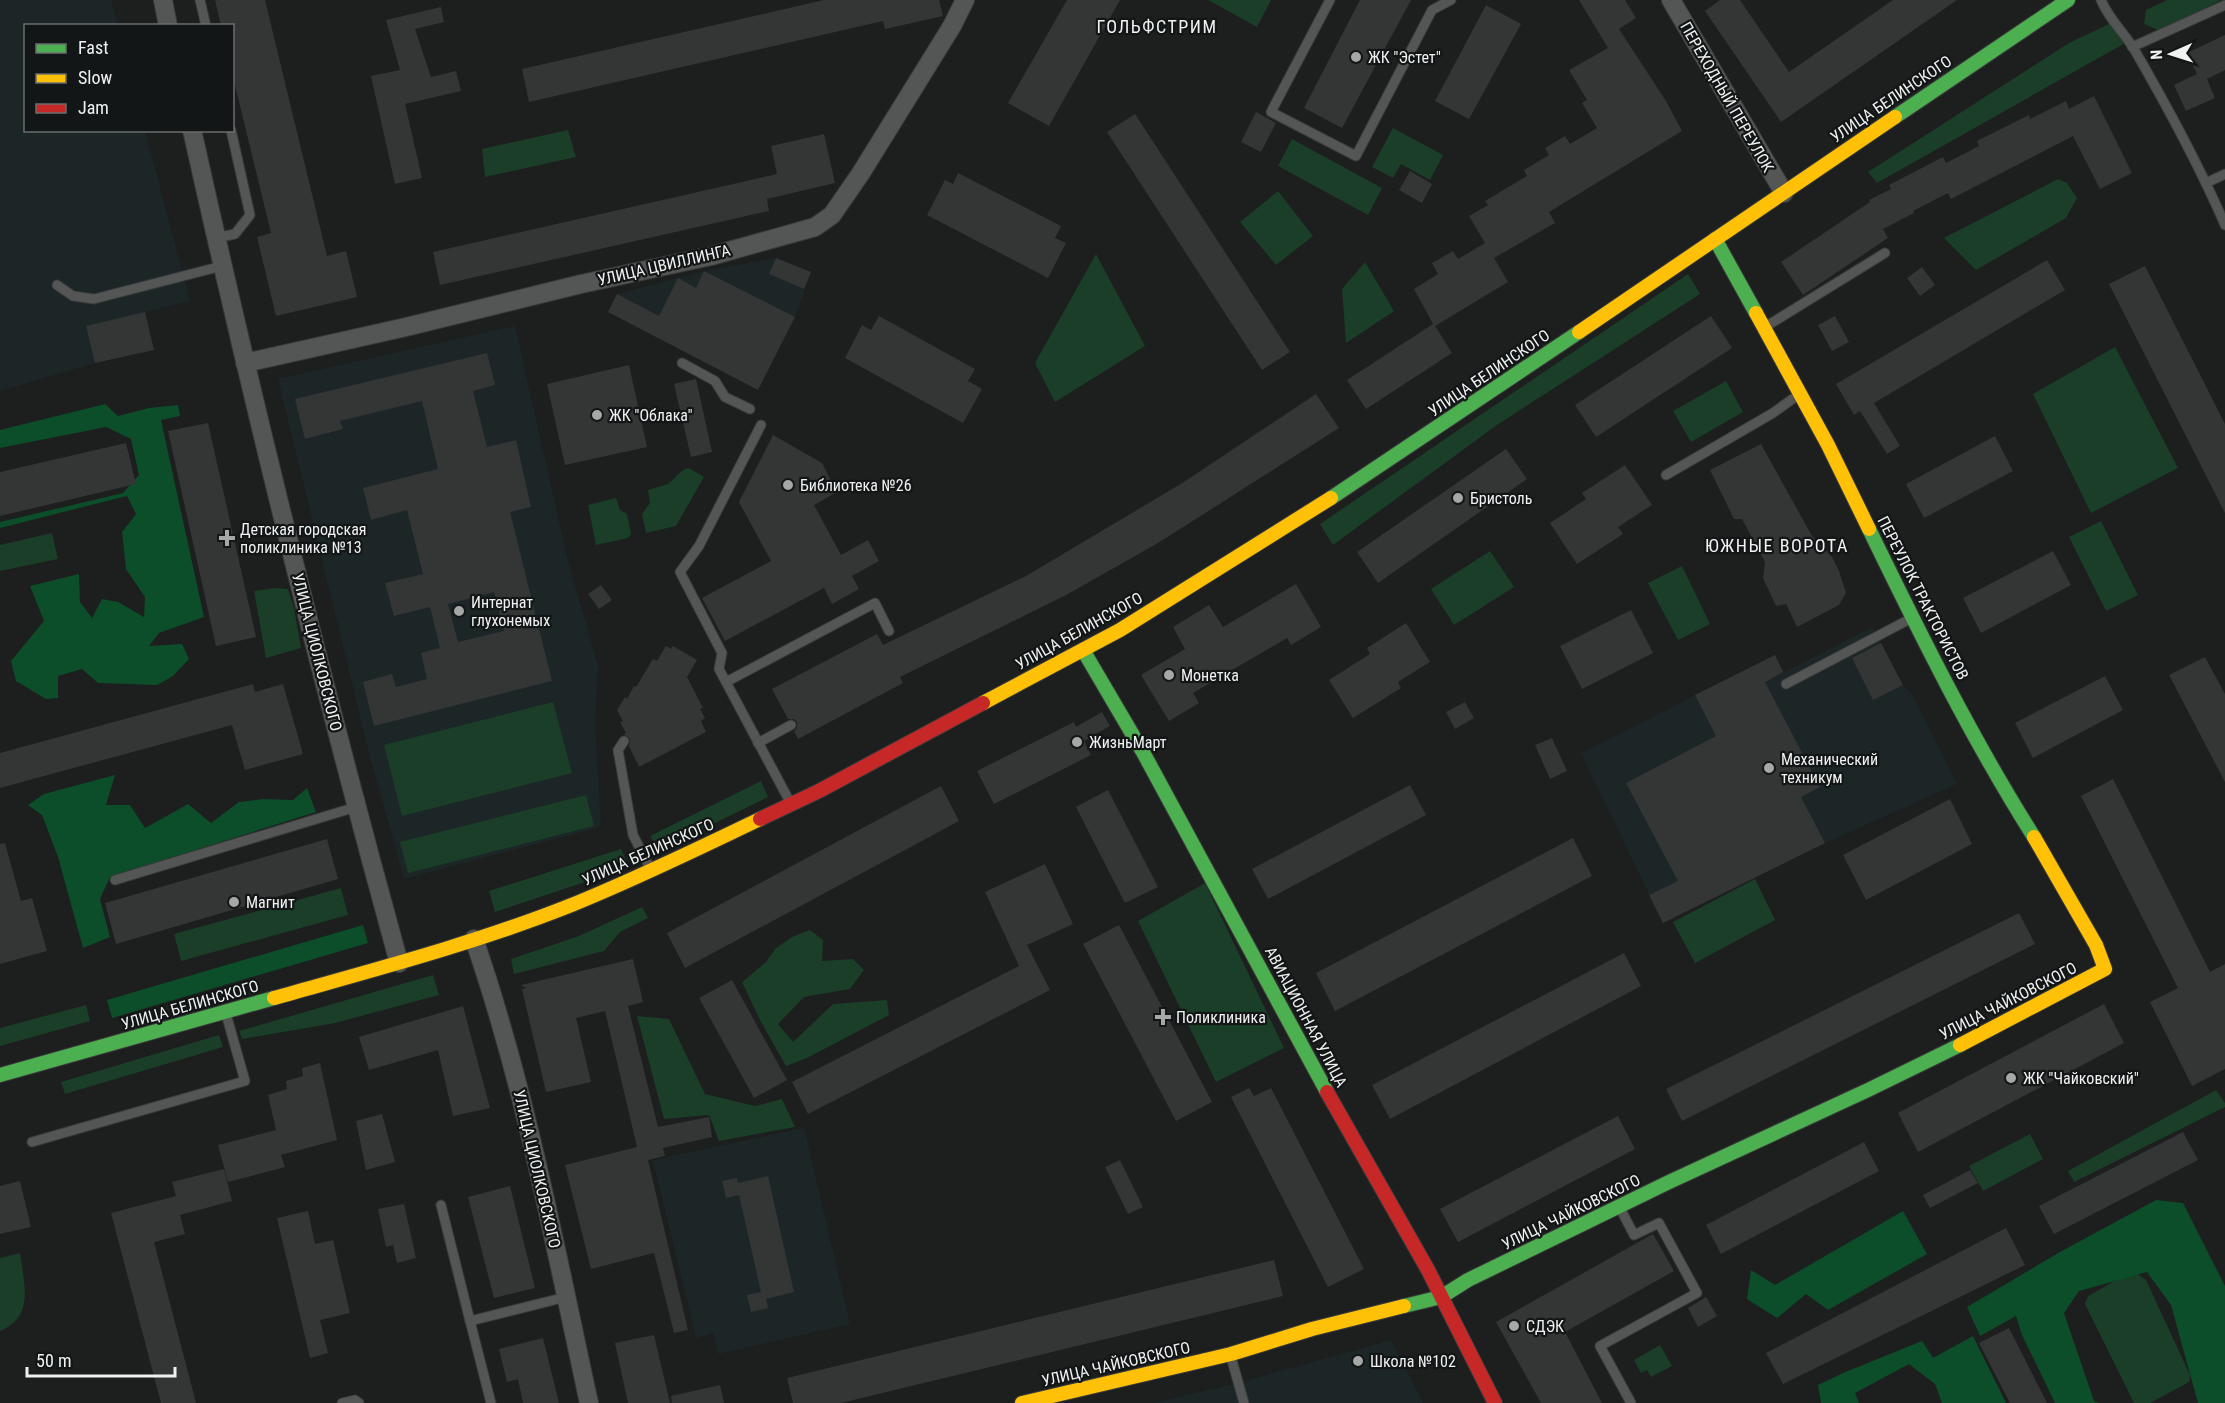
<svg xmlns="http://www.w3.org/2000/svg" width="2225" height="1403" viewBox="0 0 2225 1403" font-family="'Roboto Condensed',sans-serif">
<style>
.built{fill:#1c2626}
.green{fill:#1a3e28}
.forest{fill:#0c4d2a}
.building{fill:#343535;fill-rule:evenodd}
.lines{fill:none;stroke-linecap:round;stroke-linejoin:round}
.lane-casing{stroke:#393a3a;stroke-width:11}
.street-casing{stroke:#393a3a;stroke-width:20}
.fast-casing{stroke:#393a3a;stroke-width:16}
.slow-casing{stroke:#393a3a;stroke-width:16}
.jam-casing{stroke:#393a3a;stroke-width:16}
.lane{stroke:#545555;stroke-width:9}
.street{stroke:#545555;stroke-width:18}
.fast{stroke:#4caf50;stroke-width:14}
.slow{stroke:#ffc107;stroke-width:14}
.jam{stroke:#c62828;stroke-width:14}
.poi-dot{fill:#a6a8a8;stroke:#131616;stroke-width:2}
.labels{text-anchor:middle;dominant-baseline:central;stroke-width:4.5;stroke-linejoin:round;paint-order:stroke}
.poi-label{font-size:16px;fill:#f0f2f2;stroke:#131616;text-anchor:start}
.street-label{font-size:16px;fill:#f0f2f2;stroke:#131616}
.neighbourhood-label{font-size:18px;letter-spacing:1.5px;fill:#f0f2f2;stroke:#131616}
</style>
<rect width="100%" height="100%" fill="#1d1e1e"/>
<g class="built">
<path d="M0 0H111L118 25 26 26V130L145 131 190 301 145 312 154 350 95 363 0 391Z"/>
<path d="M776 258 811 272 795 317 758 390 608 312 617 294 704 271Z"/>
<path d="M515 326 567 557 598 665 595 723 601 827 404 879 370 757 278 379Z"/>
<path d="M1872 627 1903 685 1912 694 1957 784 1825 843 1663 923 1581 753 1775 655 1784 672Z"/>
<path d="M804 1128 850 1324 718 1354 713 1333 696 1338 653 1160Z"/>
<path d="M1391 1340 1423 1403H1153L1238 1383Z"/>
</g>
<g class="green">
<path d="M1208 0H1271L1257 27Z"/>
<path d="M2167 0H2221L2161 31 2144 24 2146 10Z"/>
<path d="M2109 24 2127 42 1877 183 1868 172 2069 43Z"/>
<path d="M1393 128 1443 155 1430 180 1401 164 1393 178 1372 167Z"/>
<path d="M568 130 576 157 485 177 482 149Z"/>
<path d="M1292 139 1382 188 1368 215 1278 166Z"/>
<path d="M2058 179 2067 183 2077 198 2066 218 1976 270 1944 238Z"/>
<path d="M1278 191 1313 236 1276 265 1240 222Z"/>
<path d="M1096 254 1145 346 1055 402 1035 363Z"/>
<path d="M1365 262 1394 311 1346 343 1342 289Z"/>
<path d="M1688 274 1700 294 1497 425 1333 545 1320 524Z"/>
<path d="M2115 347 2178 468 2091 513 2033 394Z"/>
<path d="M1726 381 1743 412 1691 442 1673 411Z"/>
<path d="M689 468 704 477 676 526 646 533 642 514 650 503 648 490 668 484 683 470Z"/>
<path d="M616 498 620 510 627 514 631 534 628 538 596 545 588 505Z"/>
<path d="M2101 521 2138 595 2106 611 2069 537Z"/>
<path d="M52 533 58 559 0 571V545Z"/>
<path d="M1490 551 1514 587 1454 625 1431 589Z"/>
<path d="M1682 566 1710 624 1678 640 1648 583Z"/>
<path d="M274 588 288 589 294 608 301 648 266 658 254 591Z"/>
<path d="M553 702 572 773 402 816 384 745Z"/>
<path d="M761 781 768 797 658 851 650 836Z"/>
<path d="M586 795 594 826 408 873 400 842Z"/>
<path d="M621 849 628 864 606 875 495 912 489 891Z"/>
<path d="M1755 879 1775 920 1695 963 1673 922Z"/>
<path d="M1205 883 1284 1048 1216 1082 1138 921Z"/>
<path d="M341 888 348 915 181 961 174 934Z"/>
<path d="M642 907 648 918 620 932 604 951 514 974 511 959 579 936Z"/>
<path d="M810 930 823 940 822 961 853 959 864 970 850 989 804 997 778 1024 793 1042 833 1004 887 1000 889 1015 807 1058 786 1066 761 1022 742 982 766 962 776 948 792 937Z"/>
<path d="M433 975 439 995 335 1023 242 1039 239 1031Z"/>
<path d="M86 1005 90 1021 0 1046V1028Z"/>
<path d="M637 1016 669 1019 705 1094 755 1106 782 1099 795 1127 719 1141 709 1115 664 1119Z"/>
<path d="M219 1035 223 1047 65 1094 61 1082Z"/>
<path d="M2216 1090 2225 1103V1107L2074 1182 2068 1171Z"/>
<path d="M2030 1134 2043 1159 1983 1191 1969 1166Z"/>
<path d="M20 1253C24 1284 35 1316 0 1331V1258Z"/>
<path d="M2136 1273 2146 1280 2190 1375 2189 1382 2150 1403H2134L2085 1304 2088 1296 2127 1274Z"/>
<path d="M1660 1345 1672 1366 1651 1377 1647 1370 1641 1373 1634 1360Z"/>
</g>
<g class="forest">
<path d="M105 404 118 416 149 408 178 405 180 416 161 420 204 617 159 633 149 646 182 644 189 659 173 676 157 685 98 683 82 669 58 676V698L46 699 16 681 11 661 44 621 30 586 79 574 80 602 92 618 102 599 118 602 144 617 145 597 126 569 122 532 136 514 127 496 0 528V522L123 493 139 475 131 439 106 427 0 448V430Z"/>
<path d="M115 775 106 805H130L145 828 188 804 211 823 239 802 263 799 293 800 307 788 316 812 110 877 100 899 110 937 83 948 58 857 42 815 28 805 44 794Z"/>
<path d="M363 925 368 943 112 1018 107 1000Z"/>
<path d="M2156 1200 2183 1203 2225 1286V1403H2198L2171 1305 2147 1272 2079 1291 2064 1313 2094 1401 2099 1403H2055L2022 1335 2016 1316 1980 1336 1967 1307 2060 1252Z"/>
<path d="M1903 1211 1927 1254 1828 1310 1806 1294 1777 1318 1747 1299 1751 1270 1775 1285Z"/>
<path d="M1973 1336 2006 1403H1942L1935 1384 1909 1364 1855 1393 1859 1403H1821L1818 1385 1843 1373 1922 1341 1933 1358Z"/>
</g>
<g class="building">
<path d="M215 0H265L327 256 346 251 357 297 276 316 257 237 271 233 232 73V26H221Z"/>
<path d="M824 0H939L943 16 885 29 883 21 529 102 522 69Z"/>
<path d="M1067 0H1120L1049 126 1008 103Z"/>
<path d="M1360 0H1411L1342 128 1304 108Z"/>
<path d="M1579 0H1625L1636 18 1619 29 1666 101 1682 131 1549 212 1555 223 1494 258 1508 282 1435 326 1452 353 1366 409 1347 380 1433 324 1414 289 1438 274 1432 263 1453 251 1458 259 1485 243 1469 216 1488 205 1485 201 1527 176 1524 170 1549 155 1545 148 1565 136 1570 144 1597 128 1582 103 1587 100 1569 70 1608 48Z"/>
<path d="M1720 0H1740L1789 72 1893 0H1957L1781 122 1705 11Z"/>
<path d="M1486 5 1521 24 1469 119 1435 101Z"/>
<path d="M441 7 444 22 415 29 431 77 456 71 461 91 405 104 422 178 395 184 371 76 400 70 386 20Z"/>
<path d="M2225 35V70L2207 79 2215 98 2186 111 2174 85 2197 74 2187 53Z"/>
<path d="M2094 96 2132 173 2100 189 2073 136 1951 199 1948 193 1913 211 1914 213 1883 229 1888 238 1803 295 1781 262 1870 202 1869 200 1891 189 1889 185 1943 157 1946 163 1979 146 1977 141 2029 115 2030 119 2066 101 2069 109Z"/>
<path d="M1256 112 1276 123 1261 152 1241 142Z"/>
<path d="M1135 114 1290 352 1262 370 1107 132Z"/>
<path d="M824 134 835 183 767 199 769 211 440 285 433 252 777 174 771 146Z"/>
<path d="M1410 171 1432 184 1422 203 1399 190Z"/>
<path d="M958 173 1061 226 1055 238 1066 243 1048 278 927 215 945 180 953 184Z"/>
<path d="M776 258 811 272 804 289 769 274Z"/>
<path d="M2047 260 2065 290 1874 403 1900 446 1887 454 1860 411 1854 415 1836 384Z"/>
<path d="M2145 266 2225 424V513L2109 284Z"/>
<path d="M1922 267 1935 285 1920 296 1907 278Z"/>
<path d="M704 271 795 317 758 390 608 312 617 294 659 316 678 278 696 288Z"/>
<path d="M145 312 154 350 95 363 86 326Z"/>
<path d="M879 316 975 369 968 381 982 389 963 423 845 358 862 325 871 330Z"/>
<path d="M1711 316 1732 348 1596 437 1575 405Z"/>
<path d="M1835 316 1849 342 1832 351 1818 325Z"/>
<path d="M487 353 495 385 473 391 487 447 516 440 531 507 510 512 552 681 374 726 363 682 392 674 396 687 427 679 421 653 440 648 430 607 394 616 385 583 423 574 407 510 371 520 363 488 438 469 422 401 340 421 343 429 305 439 295 399ZM494 592 504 631 458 642 448 604Z"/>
<path d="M629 365 647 447 565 465 547 384Z"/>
<path d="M696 379 712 452 691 457 674 384Z"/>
<path d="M1316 394 1339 428 1158 543 1068 594 900 677 903 683 798 739 794 731 797 728V722L794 719H788L772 689 877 634 883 645 1026 576 1184 482Z"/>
<path d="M208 423 256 637 216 646 168 431Z"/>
<path d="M773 435 822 463 837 492 814 505 841 555 868 540 879 561 852 576 859 589 832 604 824 588 725 641 702 598 771 561 739 502Z"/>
<path d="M1995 436 2013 471 1924 518 1906 484Z"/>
<path d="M126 443 136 484 0 516V472Z"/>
<path d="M1761 444 1812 536 1832 557 1839 571 1846 593 1839 605 1797 627 1786 604 1776 606 1763 578 1765 562 1742 519H1734L1710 470Z"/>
<path d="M1506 449 1527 479 1378 583 1357 552Z"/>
<path d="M1625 465 1652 505 1618 527 1623 534 1577 564 1550 523 1586 499 1582 493Z"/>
<path d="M2053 551 2071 585 1981 633 1963 598Z"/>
<path d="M1296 584 1321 627 1291 645 1287 638 1193 693 1199 703 1169 721 1141 675 1185 649 1173 627 1209 605 1223 627Z"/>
<path d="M601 585 612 600 599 609 588 594Z"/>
<path d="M1631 610 1653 653 1582 689 1560 646Z"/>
<path d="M1406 623 1430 662 1398 682 1401 688 1353 718 1329 680 1370 654 1367 648Z"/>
<path d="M1881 643 1903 685 1873 700 1852 658Z"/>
<path d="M666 646 671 649 673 646 697 660 687 677 703 708 700 709 705 718 701 721 706 732 639 767 629 746 630 739 624 734 626 733 620 722 623 721 617 710 625 697 627 699 634 686 636 687 653 659 657 661Z"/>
<path d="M1775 655 1783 672 1765 682 1820 787 1801 797 1825 843 1663 923 1649 895 1678 881 1626 783 1716 736 1695 695Z"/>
<path d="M2205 657 2225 694V782L2169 675Z"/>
<path d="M2105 676 2123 710 2033 758 2015 723Z"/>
<path d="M253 684 255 692 283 684 303 754 245 770 232 725 0 788V753Z"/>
<path d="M1465 702 1474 718 1455 729 1446 712Z"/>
<path d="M1102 712 1110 726 1084 741 1091 755 994 804 977 771 1074 722 1076 727Z"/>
<path d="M1552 738 1567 771 1550 779 1535 745Z"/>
<path d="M2113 779 2210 972 2225 964V1069L2192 1086 2150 1002 2178 988 2081 796Z"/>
<path d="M1410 785 1426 815 1268 899 1252 869Z"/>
<path d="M941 786 959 821 685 968 667 933Z"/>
<path d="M1108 790 1158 887 1125 903 1076 807Z"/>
<path d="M1950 799 1972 844 1866 900 1843 855Z"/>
<path d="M1573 838 1592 876 1335 1011 1316 973Z"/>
<path d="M327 839 338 879 116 944 105 903Z"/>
<path d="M5 843 21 901 32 898 47 951 0 964V844Z"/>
<path d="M1045 864 1073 924 1027 945 1050 990 808 1114 792 1082 1019 966 985 892Z"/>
<path d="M2019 913 2035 944 1682 1121 1666 1089Z"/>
<path d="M1119 925 1212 1102 1176 1121 1083 944Z"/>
<path d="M1624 953 1641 986 1390 1119 1372 1085Z"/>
<path d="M633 959 643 1002 628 1006 658 1127 709 1117 712 1137 663 1148 665 1156 648 1160 688 1330 674 1333 654 1253 591 1269 565 1165 637 1147 605 1011 576 1018 591 1082 546 1092 522 989 526 988 521 985Z"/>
<path d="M732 980 787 1080 754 1098 699 998Z"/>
<path d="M2104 1004 2124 1043 1918 1152 1898 1113Z"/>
<path d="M463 1006 490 1108 453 1116 438 1050 369 1070 359 1037Z"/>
<path d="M320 1063 337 1140 281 1155 285 1167 228 1182 218 1145 276 1130 268 1095 287 1089 286 1081 303 1076 302 1068Z"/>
<path d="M1249 1088 1254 1096 1271 1088 1364 1269 1328 1287 1231 1097Z"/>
<path d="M382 1114 395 1162 366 1170 356 1121Z"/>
<path d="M1618 1116 1635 1149 1458 1242 1440 1209Z"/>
<path d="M2183 1132 2198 1160 2054 1234 2039 1206Z"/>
<path d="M1864 1142 1879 1171 1721 1254 1706 1225Z"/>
<path d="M1120 1160 1143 1207 1128 1214 1105 1167Z"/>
<path d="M224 1169 232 1201 180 1215 185 1234 154 1242 196 1403H161L111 1213 176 1196 172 1182Z"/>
<path d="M1970 1170 1978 1183 1930 1208 1923 1195Z"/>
<path d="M768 1176 794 1292 766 1299 768 1308 751 1312 747 1295 761 1292 739 1195 726 1198 722 1181 737 1178 738 1183Z"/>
<path d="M20 1181 31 1227 0 1234V1186Z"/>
<path d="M510 1186 535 1288 494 1298 468 1197Z"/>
<path d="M404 1204 416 1258 397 1263 393 1245 386 1247 378 1209Z"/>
<path d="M308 1211 315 1244 333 1240 350 1313 320 1320 328 1353 310 1358 277 1218Z"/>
<path d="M2006 1228 2025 1265 1783 1384 1766 1353Z"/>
<path d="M1653 1234 1674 1271 1565 1332 1602 1403H1541L1496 1322Z"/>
<path d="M1274 1260 1283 1296 841 1403H793L787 1378Z"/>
<path d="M1706 1297 1717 1316 1698 1327 1688 1308Z"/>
<path d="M2009 1328 2047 1403H2010L1979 1343Z"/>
<path d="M654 1335 670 1403H628L615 1343Z"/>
<path d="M543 1338 559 1403H523L518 1379 507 1382 499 1349Z"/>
<path d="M720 1385 724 1403H672L671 1396Z"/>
</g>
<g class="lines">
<defs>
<g id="lane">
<path d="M200 0 206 26"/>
<path d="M1330 0 1271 112 1356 156 1432 10 1451 0"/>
<path d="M2101 0C2110 21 2123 31 2134 49 2167 106 2199 165 2225 225"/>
<path d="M2132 47 2225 5"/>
<path d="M2206 183 2225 174"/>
<path d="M215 238 235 234 250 215 231 130"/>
<path d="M57 285 73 296 94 299 222 266"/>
<path d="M1765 327 1885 253"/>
<path d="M682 363 715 381 725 397 750 409"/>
<path d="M761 425 699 546 680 572 722 653 719 669 790 802"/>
<path d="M1666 475 1773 413 1798 395"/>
<path d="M726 682 875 603 889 631"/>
<path d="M1786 684 1910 619"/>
<path d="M624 741 618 750 633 835 651 870"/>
<path d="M758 743 791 725"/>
<path d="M115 880 356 807"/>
<path d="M32 1142 245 1081 226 1014"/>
<path d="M441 1205 470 1321"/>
<path d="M1620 1208 1634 1235 1659 1223 1697 1293 1600 1346 1631 1403"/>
<path d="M1231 1357 1244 1403"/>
<path d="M342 1403 355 1400 359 1403"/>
<path d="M491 1403 470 1321 566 1297"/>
</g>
<g id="street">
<path d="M163 0 168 26"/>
<path d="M1671 0 1784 193"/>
<path d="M192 130C254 409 323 687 399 963"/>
<path d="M245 363 406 327 581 284 711 256 815 227 832 215 861 173 952 26 965 0"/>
<path d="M474 939C526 1090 555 1247 589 1403"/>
</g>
<g id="fast">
<path d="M1895 117 2068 0"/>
<path d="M1715 239 1756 313"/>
<path d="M1331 498 1579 332"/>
<path d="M1869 529C1920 634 1972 739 2034 837"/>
<path d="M1083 650 1144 754 1327 1092"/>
<path d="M0 1075 274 998"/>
<path d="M1404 1306 1441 1297 1468 1280 1669 1182 1868 1090 1960 1045"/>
</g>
<g id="slow">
<path d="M1756 313 1828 445 1869 529"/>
<path d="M1579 332 1895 117"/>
<path d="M983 703 1120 630 1331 498"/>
<path d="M274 998C373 970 473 944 569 906 634 880 697 849 760 819"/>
<path d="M1960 1045 2105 969 2096 945 2034 837"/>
<path d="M1022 1403 1231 1354 1312 1329 1404 1306"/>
</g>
<g id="jam">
<path d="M760 819 819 791 983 703"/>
<path d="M1327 1092 1428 1270 1495 1403"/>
</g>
</defs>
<use href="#lane" class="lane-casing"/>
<use href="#street" class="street-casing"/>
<use href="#fast" class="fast-casing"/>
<use href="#slow" class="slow-casing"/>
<use href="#jam" class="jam-casing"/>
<use href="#lane" class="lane"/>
<use href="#street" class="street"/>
<use href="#fast" class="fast"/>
<use href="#slow" class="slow"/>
<use href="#jam" class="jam"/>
</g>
<g class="poi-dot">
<circle cx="1356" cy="57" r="6"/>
<circle cx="597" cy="415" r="6"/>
<circle cx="788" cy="485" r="6"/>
<circle cx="1458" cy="498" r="6"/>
<path d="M224 529h6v6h6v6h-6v6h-6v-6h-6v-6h6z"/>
<circle cx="459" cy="611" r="6"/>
<circle cx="1169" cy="675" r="6"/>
<circle cx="1077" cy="742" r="6"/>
<circle cx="1769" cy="768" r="6"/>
<circle cx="234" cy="902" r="6"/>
<path d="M1160 1008h6v6h6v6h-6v6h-6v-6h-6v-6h6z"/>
<circle cx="2011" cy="1078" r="6"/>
<circle cx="1514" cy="1326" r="6"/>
<circle cx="1358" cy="1361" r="6"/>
</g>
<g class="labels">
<g class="poi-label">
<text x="1368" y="57">ЖК "Эстет"</text>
<text x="609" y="415">ЖК "Облака"</text>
<text x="800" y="485">Библиотека №26</text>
<text x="1470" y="498">Бристоль</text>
<text x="240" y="529">Детская городская<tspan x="240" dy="18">поликлиника №13</tspan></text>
<text x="471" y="602">Интернат<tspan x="471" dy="18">глухонемых</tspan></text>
<text x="1181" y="675">Монетка</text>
<text x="1089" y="742">ЖизньМарт</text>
<text x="1781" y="759">Механический<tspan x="1781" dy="18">техникум</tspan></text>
<text x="246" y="902">Магнит</text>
<text x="1176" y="1017">Поликлиника</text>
<text x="2023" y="1078">ЖК "Чайковский"</text>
<text x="1526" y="1326">СДЭК</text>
<text x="1370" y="1361">Школа №102</text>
</g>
<g class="street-label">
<text transform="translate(1727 97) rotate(60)">ПЕРЕХОДНЫЙ ПЕРЕУЛОК</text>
<text transform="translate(1891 99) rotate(-34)">УЛИЦА БЕЛИНСКОГО</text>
<text transform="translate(664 265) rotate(-13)">УЛИЦА ЦВИЛЛИНГА</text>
<text transform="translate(1489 373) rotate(-34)">УЛИЦА БЕЛИНСКОГО</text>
<text transform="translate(1923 598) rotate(63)">ПЕРЕУЛОК ТРАКТОРИСТОВ</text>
<text transform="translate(1079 631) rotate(-29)">УЛИЦА БЕЛИНСКОГО</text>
<text transform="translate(317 652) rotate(76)">УЛИЦА ЦИОЛКОВСКОГО</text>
<text transform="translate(648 852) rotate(-24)">УЛИЦА БЕЛИНСКОГО</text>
<text transform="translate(2008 1001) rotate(-27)">УЛИЦА ЧАЙКОВСКОГО</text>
<text transform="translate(190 1005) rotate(-16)">УЛИЦА БЕЛИНСКОГО</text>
<text transform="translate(1306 1017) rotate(62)">АВИАЦИОННАЯ УЛИЦА</text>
<text transform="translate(537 1169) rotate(77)">УЛИЦА ЦИОЛКОВСКОГО</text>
<text transform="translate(1571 1212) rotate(-26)">УЛИЦА ЧАЙКОВСКОГО</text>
<text transform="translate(1116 1364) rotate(-13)">УЛИЦА ЧАЙКОВСКОГО</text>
</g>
<g class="neighbourhood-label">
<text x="1157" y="26">ГОЛЬФСТРИМ</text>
<text x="1777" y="545">ЮЖНЫЕ ВОРОТА</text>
</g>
</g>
<rect x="24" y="24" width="210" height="108" fill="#131616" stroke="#6b6e6e" stroke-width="1.5"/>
<rect x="36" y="44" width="30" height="9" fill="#4caf50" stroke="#6b6e6e" stroke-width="1.5"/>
<text x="78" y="54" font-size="18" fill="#f0f2f2">Fast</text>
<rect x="36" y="74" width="30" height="9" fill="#ffc107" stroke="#6b6e6e" stroke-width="1.5"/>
<text x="78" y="84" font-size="18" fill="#f0f2f2">Slow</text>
<rect x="36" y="104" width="30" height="9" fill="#c62828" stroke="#6b6e6e" stroke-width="1.5"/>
<text x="78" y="114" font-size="18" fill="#f0f2f2">Jam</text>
<g transform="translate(2171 54) rotate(267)" stroke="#131616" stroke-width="4.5" paint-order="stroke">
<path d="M0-4.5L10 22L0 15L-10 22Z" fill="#f0f2f2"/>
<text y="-9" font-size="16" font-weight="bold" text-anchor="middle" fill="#f0f2f2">N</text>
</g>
<path d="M27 1367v9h148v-9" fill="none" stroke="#f0f2f2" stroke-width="3"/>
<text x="36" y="1367" font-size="18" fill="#f0f2f2" stroke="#131616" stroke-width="4.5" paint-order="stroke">50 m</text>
</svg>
